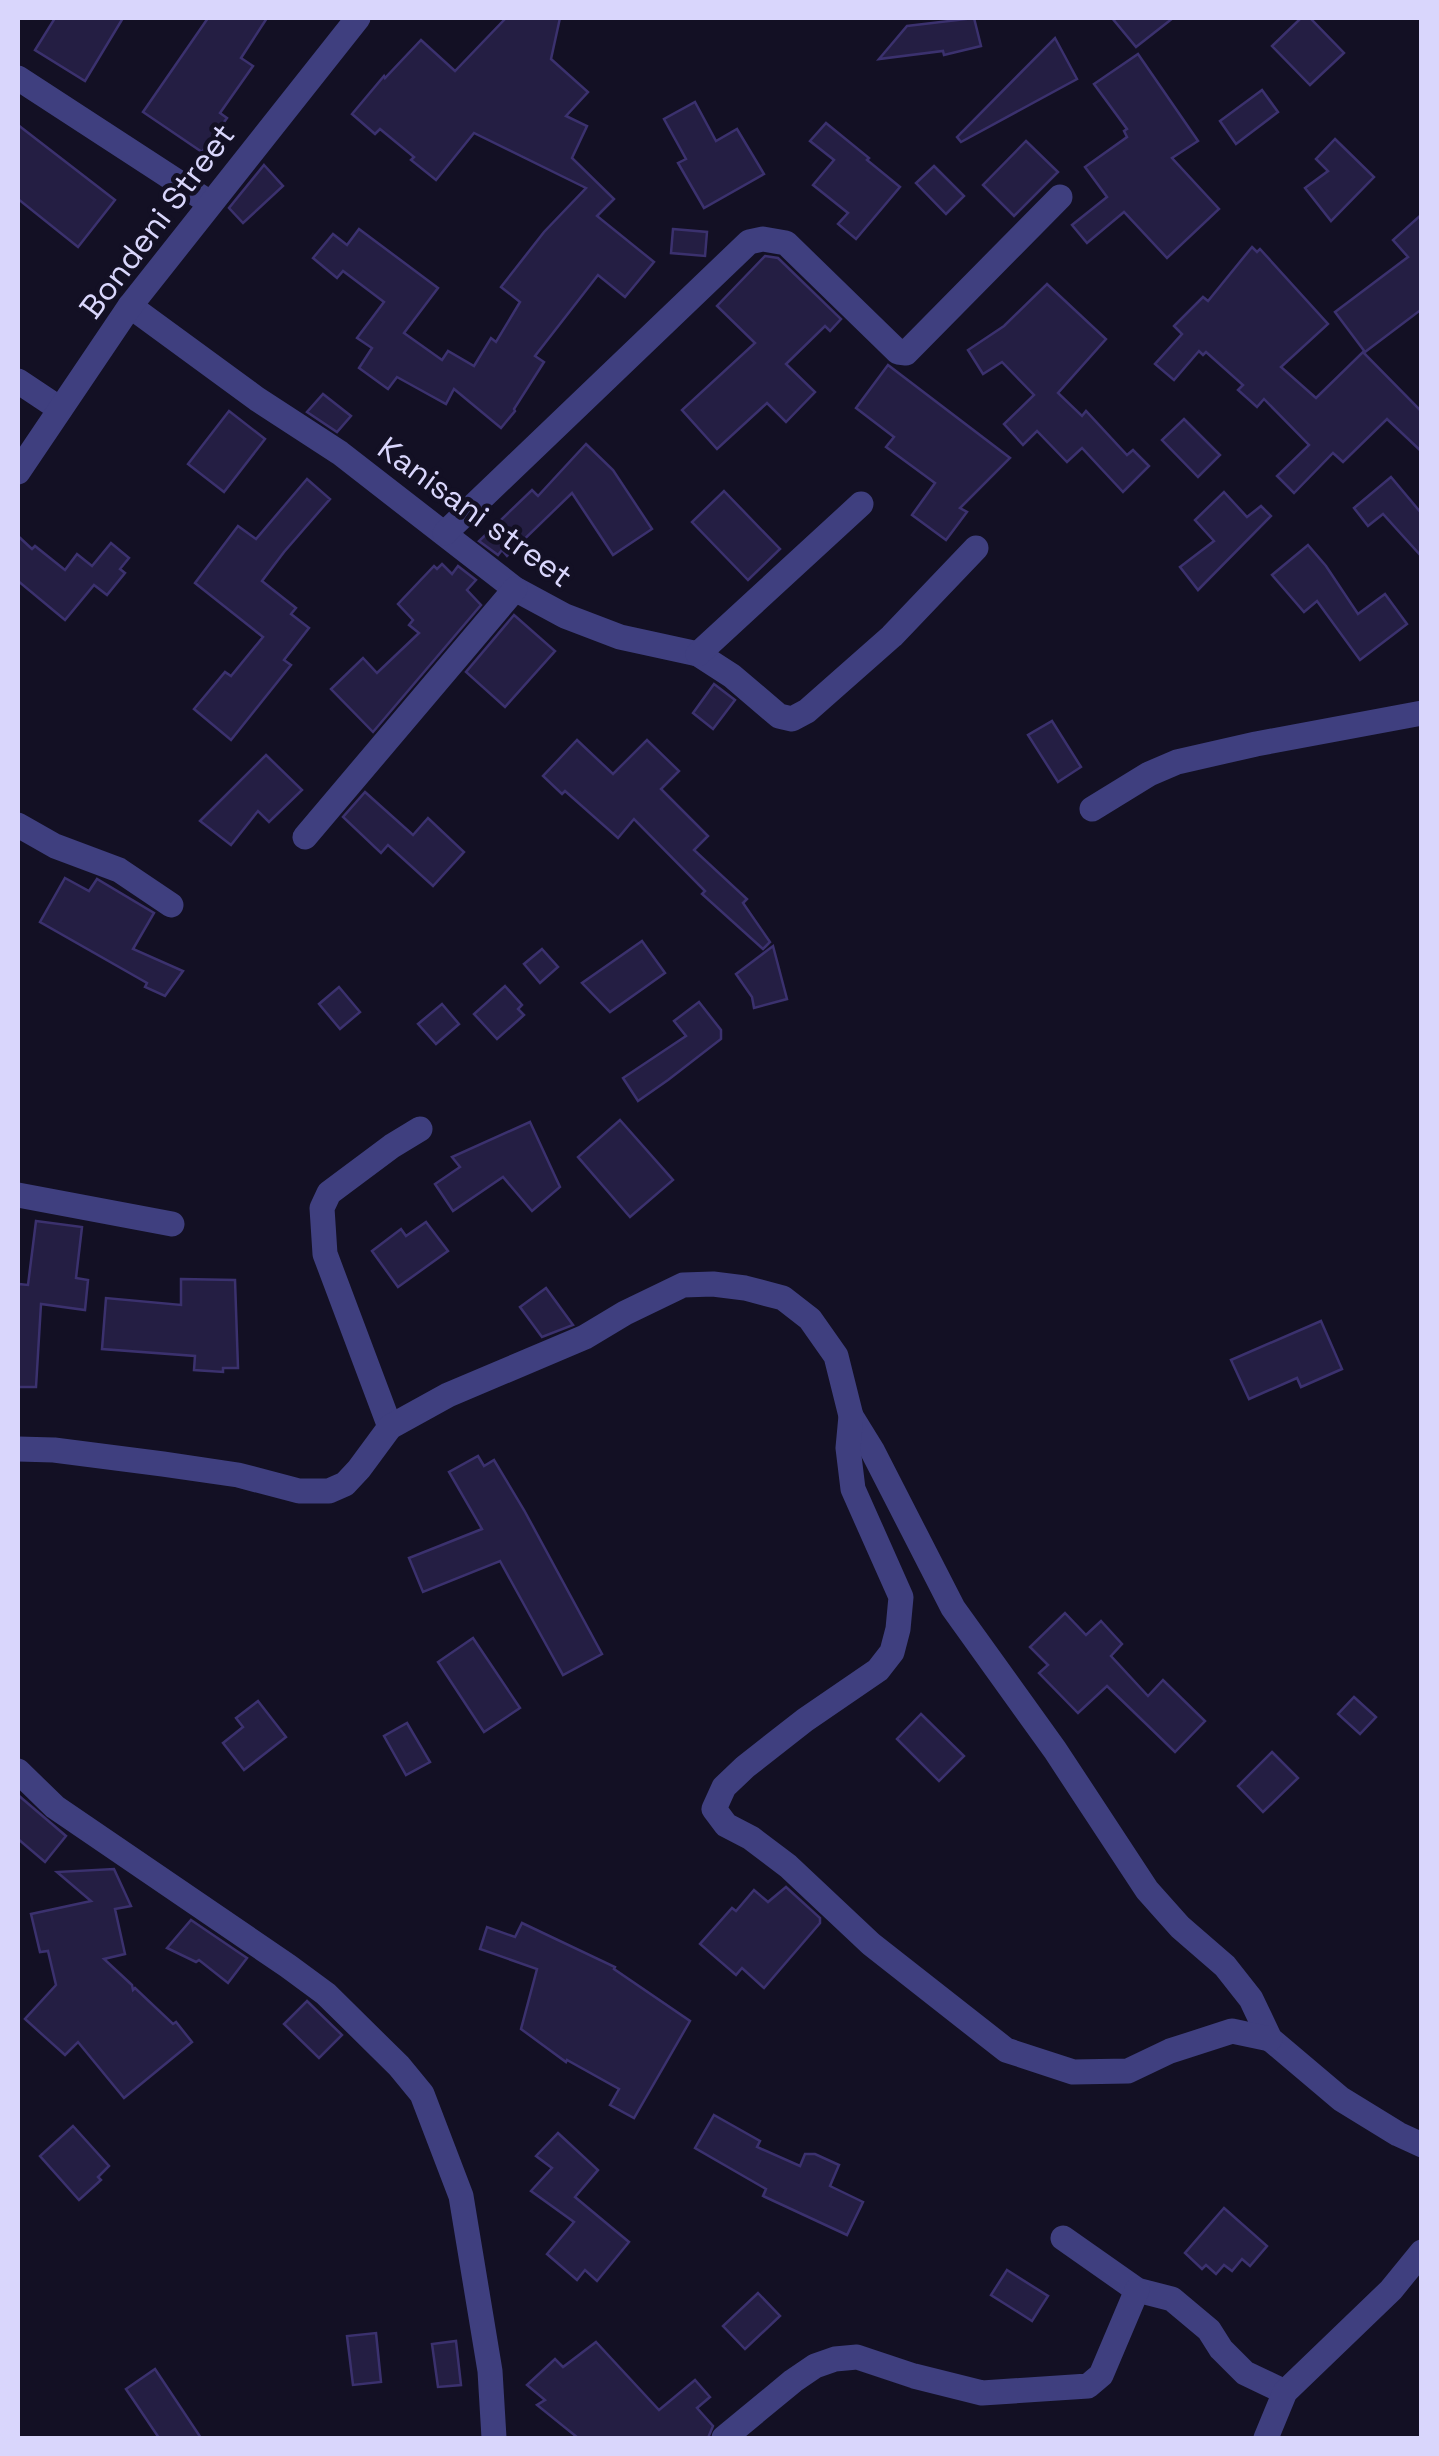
<svg xmlns="http://www.w3.org/2000/svg" width="1439" height="2456" viewBox="0 0 1439 2456" font-family="'Space Grotesk',sans-serif">
<style>
.building{fill:#241e43;stroke:#3b316e;stroke-width:2.5}
.lines{fill:none;stroke-linecap:round;stroke-linejoin:round}
.minor{stroke:#3f3f7f;stroke-width:25}
.labels{text-anchor:middle;dominant-baseline:central;stroke-width:9;stroke-linejoin:round;paint-order:stroke}
.street-label{font-size:32px;fill:#d9d6fc;stroke:#131024}
</style>
<rect width="100%" height="100%" fill="#131024"/>
<g class="building">
<path d="M55 18H123L85 81 35 50Z"/>
<path d="M208 18H267L241 58 253 66 220 113 227 118 202 152 143 112Z"/>
<path d="M506 18H560L551 59 588 92 566 116 587 126 572 158 614 199 597 216 654 262 625 297 598 275 535 356 544 362 514 409 515 411 501 428 454 389 446 404 397 377 388 389 359 368 372 348 357 338 384 302 343 271 337 278 313 258 333 234 347 245 359 229 438 288 404 333 442 360 448 351 474 366 491 338 496 342 520 302 501 287 544 232 586 188 474 133 436 180 411 160 414 157 380 129 375 134 352 114 384 76 385 78 421 40 455 71Z"/>
<path d="M974 18 981 46 944 55 943 51 879 59 907 26Z"/>
<path d="M1112 18H1173L1136 47Z"/>
<path d="M1301 18H1310L1344 53 1310 85 1272 46Z"/>
<path d="M1055 38 1077 79 961 142 957 137Z"/>
<path d="M1138 54 1198 141 1172 158 1219 209 1167 258 1124 212 1087 243 1072 225 1107 197 1085 167 1127 137 1124 131 1127 129 1094 84Z"/>
<path d="M1262 90 1278 112 1236 144 1220 121Z"/>
<path d="M695 102 716 141 737 129 764 174 704 208 678 163 686 159 664 119Z"/>
<path d="M826 123 869 158 867 160 900 187 856 239 838 224 848 213 813 185 834 160 810 141Z"/>
<path d="M18 125 115 200 78 247 18 199Z"/>
<path d="M1335 139 1374 177 1331 221 1305 188 1328 171 1316 159Z"/>
<path d="M1026 141 1058 172 1014 216 983 185Z"/>
<path d="M264 165 283 186 243 223 229 208Z"/>
<path d="M934 166 964 196 946 214 916 183Z"/>
<path d="M1422 214V309L1365 352 1335 312 1408 257 1393 240Z"/>
<path d="M673 229 707 232 705 256 671 253Z"/>
<path d="M1252 247 1257 252 1260 249 1328 324 1281 367 1316 398 1363 352 1422 412V452L1387 419 1343 462 1333 453 1294 493 1277 476 1309 445 1264 399 1257 407 1238 390 1243 385 1206 352 1203 355 1199 351 1174 380 1155 364 1182 334 1174 326 1203 297 1208 301Z"/>
<path d="M765 256 778 258 841 319 830 331 825 326 786 364 815 392 786 422 767 403 717 449 682 410 755 343 717 306Z"/>
<path d="M1047 284 1106 339 1058 393 1082 416 1086 411 1127 455 1133 450 1149 466 1123 492 1082 448 1067 462 1037 431 1023 445 1004 424 1034 395 1002 362 983 374 968 350 1004 326Z"/>
<path d="M888 365 1010 458 960 508 967 512 946 540 912 515 935 483 886 447 894 437 856 408Z"/>
<path d="M323 394 351 416 337 432 307 412Z"/>
<path d="M229 411 265 439 224 492 188 464Z"/>
<path d="M1184 419 1220 455 1198 477 1162 440Z"/>
<path d="M586 444 613 470 652 529 613 555 572 493 507 556 502 550 498 555 479 541 532 490 538 496Z"/>
<path d="M1391 477 1422 514V557L1383 514 1368 526 1354 508Z"/>
<path d="M307 479 330 499 284 552 262 581 296 608 291 614 309 628 284 660 291 665 231 740 194 709 225 672 231 676 263 637 195 583 238 526 256 539Z"/>
<path d="M724 491 780 549 748 580 692 522Z"/>
<path d="M1224 492 1247 517 1261 506 1271 516 1198 590 1180 567 1214 541 1195 520Z"/>
<path d="M18 536 32 549 35 546 65 570 77 554 92 566 111 543 129 558 120 569 125 573 107 595 94 585 65 620 18 581Z"/>
<path d="M1308 545 1326 566 1358 614 1385 594 1407 624 1360 660 1317 601 1304 612 1272 575Z"/>
<path d="M442 564 452 574 458 566 476 580 467 590 481 605 373 732 331 689 363 658 377 673 419 633 409 625 413 620 398 604 434 566 437 569Z"/>
<path d="M514 615 555 651 505 707 466 672Z"/>
<path d="M714 684 735 700 713 729 693 713Z"/>
<path d="M1052 721 1081 767 1058 782 1028 735Z"/>
<path d="M577 740 613 774 647 740 679 771 661 789 708 836 694 850 747 899 743 903 770 942 763 949 702 894 705 891 634 819 618 838 565 791 562 794 543 776Z"/>
<path d="M266 755 302 790 269 822 258 811 231 845 200 821Z"/>
<path d="M365 792 413 835 428 818 464 852 433 886 388 845 381 853 343 817Z"/>
<path d="M65 878 89 891 97 879 154 913 133 949 183 971 165 996 145 987 147 983 40 922Z"/>
<path d="M642 941 665 973 610 1012 582 983Z"/>
<path d="M773 946 787 999 754 1008 752 997 736 974Z"/>
<path d="M542 949 558 967 540 983 524 964Z"/>
<path d="M505 986 522 1005 518 1009 524 1015 497 1039 474 1014Z"/>
<path d="M339 987 360 1012 340 1029 319 1004Z"/>
<path d="M699 1002 721 1030V1039L668 1080 638 1101 623 1078 686 1036 674 1021Z"/>
<path d="M442 1004 459 1024 436 1044 418 1024Z"/>
<path d="M620 1120 673 1180 630 1217 578 1157Z"/>
<path d="M530 1122 560 1187 532 1211 503 1177 453 1211 435 1184 460 1167 452 1157Z"/>
<path d="M36 1221 82 1227 76 1278 88 1280 85 1310 41 1304 36 1387H18V1284L28 1285Z"/>
<path d="M426 1222 448 1251 398 1287 372 1251 401 1229 406 1236Z"/>
<path d="M181 1279 235 1280 238 1368H223V1372L194 1370 195 1356 102 1349 106 1298 181 1305Z"/>
<path d="M546 1288 573 1325 542 1337 520 1307Z"/>
<path d="M1321 1321 1342 1369 1301 1387 1297 1378 1249 1399 1231 1360Z"/>
<path d="M478 1456 484 1466 494 1460 524 1510 602 1654 563 1675 500 1561 423 1592 409 1558 482 1529 449 1472Z"/>
<path d="M1065 1613 1086 1635 1101 1621 1122 1644 1111 1656 1148 1696 1163 1680 1205 1721 1175 1752 1107 1686 1078 1713 1039 1673 1048 1665 1030 1647Z"/>
<path d="M473 1638 520 1708 484 1732 438 1662Z"/>
<path d="M1354 1697 1376 1717 1360 1734 1338 1714Z"/>
<path d="M258 1701 286 1737 244 1770 223 1743 243 1727 236 1718Z"/>
<path d="M921 1714 964 1756 939 1781 897 1739Z"/>
<path d="M407 1723 430 1762 406 1775 384 1736Z"/>
<path d="M1272 1752 1298 1778 1263 1812 1238 1786Z"/>
<path d="M18 1795 66 1836 45 1862 18 1839Z"/>
<path d="M114 1869 131 1906 115 1909 125 1954 104 1959 132 1985 133 1990 135 1988 173 2024 176 2022 192 2042 124 2098 78 2042 65 2055 25 2019 56 1985 48 1951 40 1952 31 1914 91 1901 57 1872Z"/>
<path d="M786 1887 820 1918V1923L764 1988 742 1968 736 1975 700 1944 732 1908 736 1911 754 1890 768 1902Z"/>
<path d="M191 1920 247 1958 228 1983 199 1960 196 1962 167 1948Z"/>
<path d="M522 1923 615 1967 614 1969 690 2021 634 2118 610 2105 619 2089 567 2060 566 2062 521 2029 537 1969 480 1949 487 1927 515 1937Z"/>
<path d="M307 2001 342 2035 319 2058 284 2024Z"/>
<path d="M714 2115 760 2141 757 2147 800 2166 805 2154H815L839 2165 830 2186 863 2202 847 2235 763 2196 766 2189 695 2148Z"/>
<path d="M73 2126 109 2166 98 2177 101 2180 79 2200 40 2156Z"/>
<path d="M558 2133 598 2170 575 2197 629 2242 597 2281 585 2270 577 2280 547 2254 574 2222 531 2191 552 2168 536 2156Z"/>
<path d="M1224 2208 1267 2246 1250 2266 1242 2259 1232 2271 1224 2265 1216 2274 1206 2265 1202 2269 1185 2253Z"/>
<path d="M1007 2270 1048 2296 1032 2321 991 2295Z"/>
<path d="M758 2293 780 2316 745 2349 723 2326Z"/>
<path d="M376 2333 381 2382 353 2385 347 2336Z"/>
<path d="M456 2341 461 2385 438 2387 432 2344Z"/>
<path d="M596 2342 659 2410 695 2380 710 2397 697 2408 713 2426 708 2438H578L537 2405 545 2400 527 2385 555 2359 563 2367Z"/>
<path d="M155 2369 201 2438H159L126 2389Z"/>
</g>
<g class="lines">
<g class="minor">
<path d="M18 78 210 203"/>
<path d="M130 306 257 399 340 453 515 589 565 616 620 637 698 654 732 676 779 716 792 719 807 711 892 636 976 548"/>
<path d="M18 381 60 409"/>
<path d="M18 472 130 306 358 18"/>
<path d="M445 533 749 242 763 239 786 243 898 352 906 353 1060 197"/>
<path d="M698 654 861 504"/>
<path d="M1092 809 1149 774 1177 762 1256 744 1422 713"/>
<path d="M18 825 55 846 119 870 171 905"/>
<path d="M305 837 515 589"/>
<path d="M18 1195 172 1224"/>
<path d="M851 1416 872 1450 953 1608 1055 1750 1147 1890 1180 1927 1225 1966 1251 1999 1270 2039 1341 2099 1398 2134 1422 2145"/>
<path d="M390 1427 325 1254 322 1208 329 1193 392 1146 420 1129"/>
<path d="M18 1449 54 1450 163 1464 238 1475 299 1491H329L345 1484 359 1469 390 1427 448 1395 585 1337 625 1313 683 1285 713 1284 745 1288 783 1298 810 1319 836 1356 851 1416 848 1448 853 1489 901 1597 898 1629 892 1652 878 1670 805 1720 745 1767 724 1787 714 1809 726 1825 751 1838 788 1866 871 1944 1006 2050 1073 2072 1128 2071 1170 2051 1232 2031 1270 2039"/>
<path d="M18 1771 55 1807 288 1966 326 1994 399 2066 422 2094 461 2196 490 2371 494 2438"/>
<path d="M1063 2238 1137 2290 1172 2299 1209 2330 1221 2349 1245 2373 1285 2392"/>
<path d="M724 2438 793 2381 815 2366 835 2359 857 2357 914 2376 982 2393 1088 2386 1101 2375 1137 2290"/>
<path d="M1266 2438 1285 2392 1391 2290 1422 2252"/>
</g>
</g>
<g class="labels">
<g class="street-label">
<text transform="translate(157 221) rotate(-53)">Bondeni Street</text>
<text transform="translate(475 512) rotate(36)">Kanisani street</text>
</g>
</g>
<rect width="1439" height="2456" fill="none" stroke="#d9d6fc" stroke-width="40"/>
</svg>
